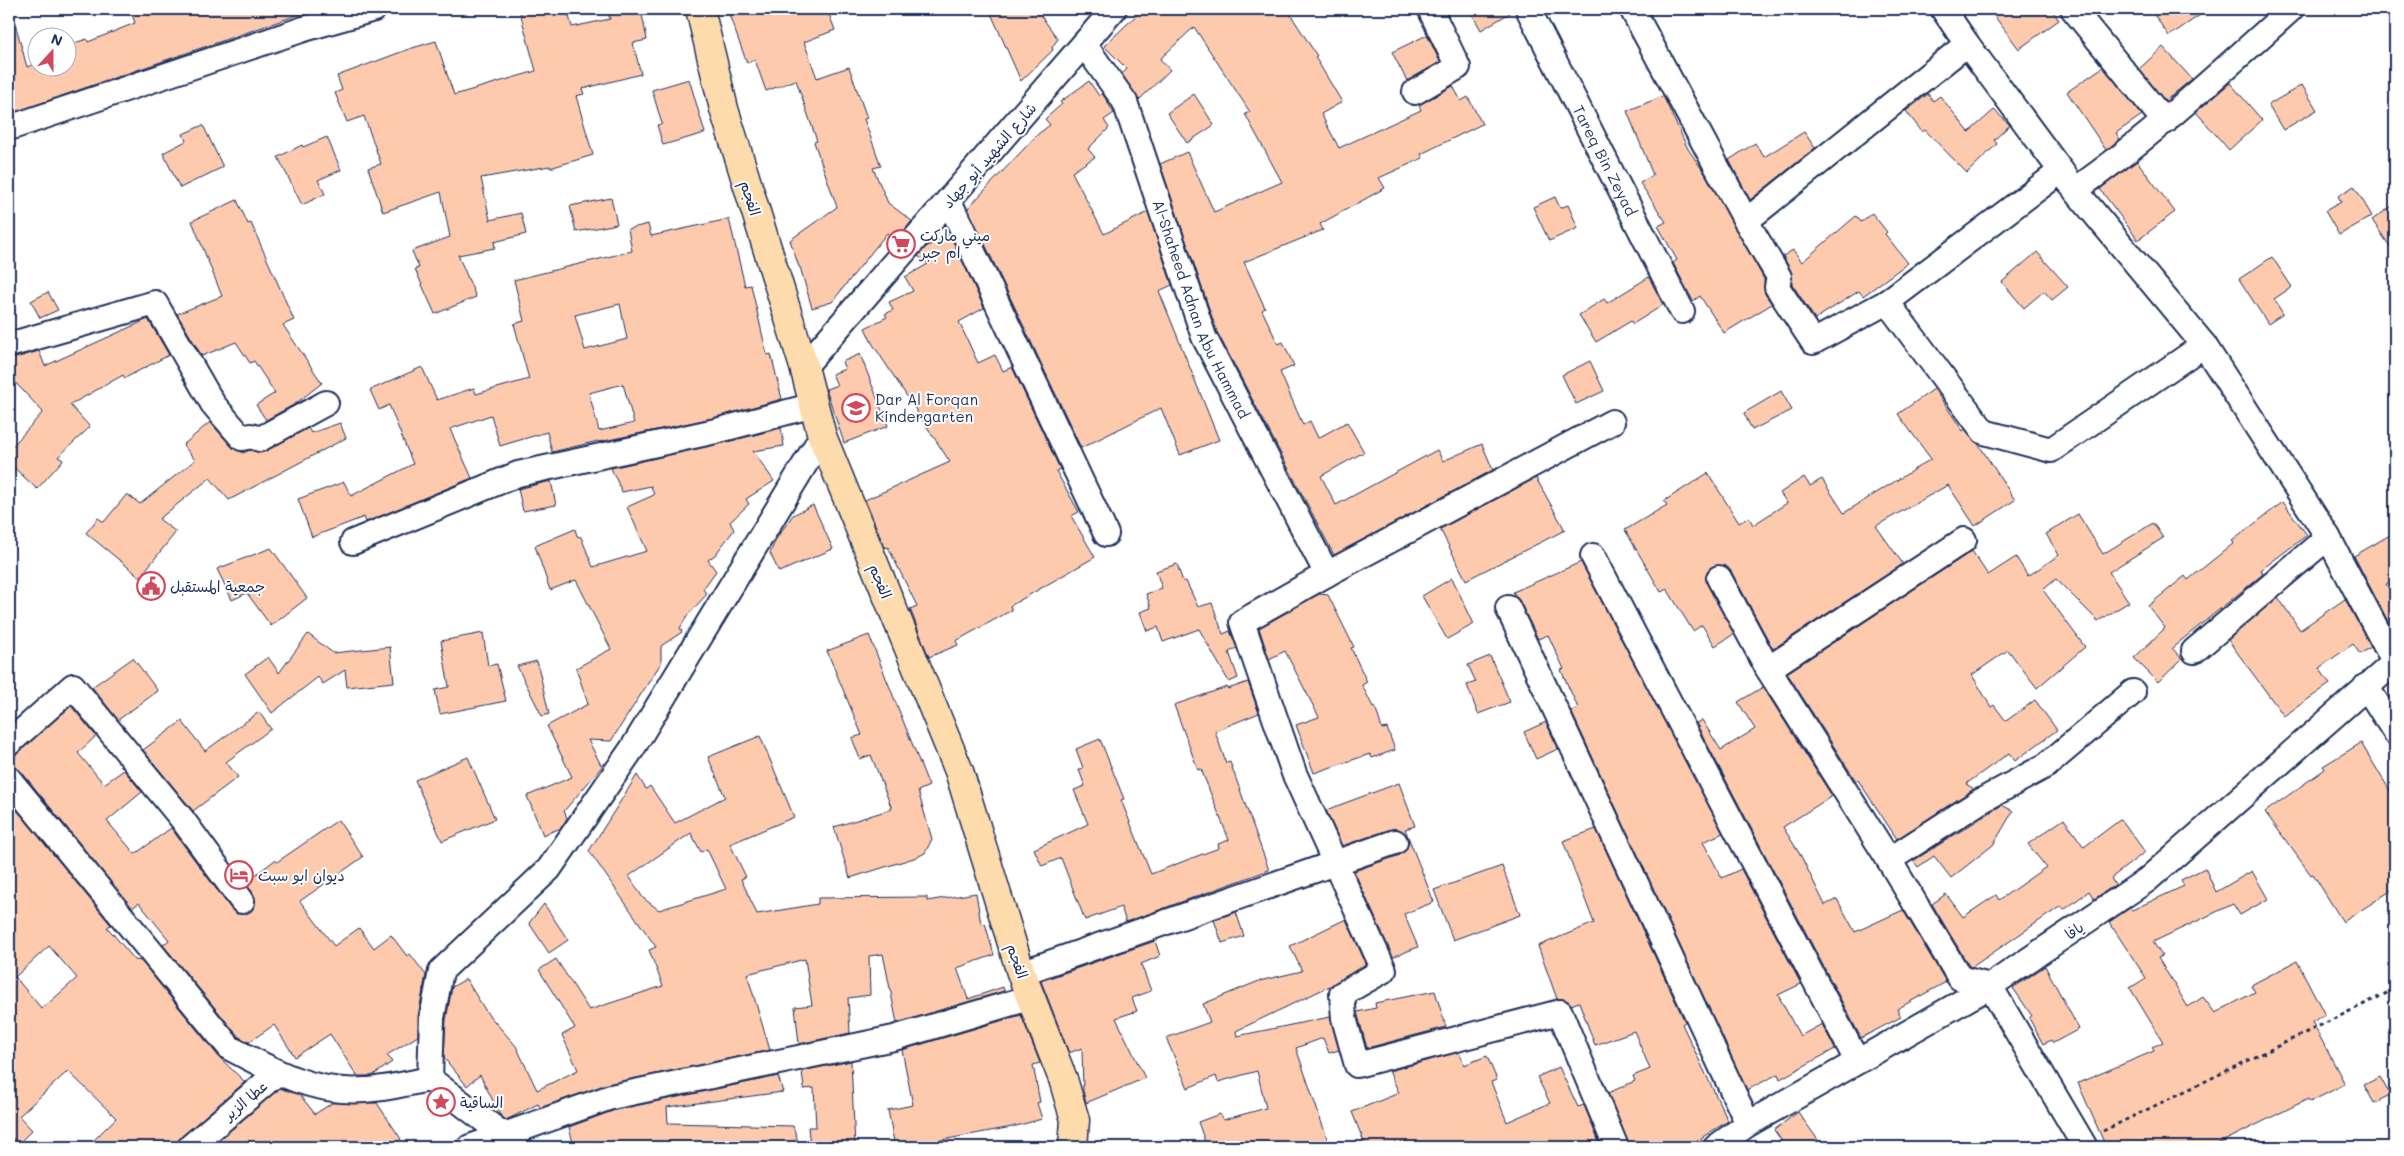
<svg xmlns="http://www.w3.org/2000/svg" width="2404" height="1156" viewBox="0 0 2404 1156" font-family="Mali,'Playpen Sans Arabic',sans-serif">
<style>
.building{fill:#fecaae;stroke:#1b2f5e;fill-rule:evenodd}
.lines{fill:none;stroke-linecap:round;stroke-linejoin:round}
.minor-casing{stroke:#1b2f5e;stroke-width:28}
.major-casing{stroke:#1b2f5e;stroke-width:31}
.path{stroke:#1b2f5e;stroke-width:3;stroke-dasharray:4 4;stroke-linecap:butt}
.minor{stroke:#fff;stroke-width:24}
.major{stroke:#fedbac;stroke-width:28}
.labels{text-anchor:middle;dominant-baseline:central;stroke-width:4;stroke-linejoin:round;paint-order:stroke}
.street-label{font-size:15px;fill:#1b2f5e;stroke:#fff}
.poi-label{font-size:15px;fill:#1b2f5e;stroke:#fff;text-anchor:start}
</style>
<rect width="100%" height="100%" fill="#fff"/>
<filter id="ink" filterUnits="userSpaceOnUse"><feTurbulence type="fractalNoise" baseFrequency=".02" numOctaves="2"/><feDisplacementMap in="SourceGraphic" scale="10" xChannelSelector="R" yChannelSelector="G"/><feConvolveMatrix kernelMatrix="1 2 1 2 8 2 1 2 1" color-interpolation-filters="sRGB"/></filter>
<g filter="url(#ink)">
<g class="building">
<path d="M130 9H309V11L9 114V23H15L27 67 38 63V68H68V45L87 39 88 42 135 23Z"/>
<path d="M519 9H567L572 27 610 19 607 9H641L647 40 633 43 641 74 582 89 584 94 576 96 593 155 550 168V166L481 178 490 220 521 213 526 234 494 242 495 248 458 255 476 297 435 314 415 269 419 268 412 251 450 237 441 192 383 212 368 168 381 164 364 116 347 122 335 93 342 90 337 76 409 49 436 41 454 95 536 71Z"/>
<path d="M727 9H827L835 30 804 42 817 78 849 67 867 118 864 119 881 166 873 168 888 203 912 221 896 240 887 233 832 302 812 308 800 267H799L790 240 837 207 814 142 817 141 796 80 766 91 755 60 747 63Z"/>
<path d="M989 9H1036L1058 39 1052 47 1053 50 1021 81Z"/>
<path d="M1143 9H1287L1317 56 1315 57 1342 102 1321 114 1339 148 1421 110 1419 105 1453 86 1461 101 1468 97 1482 124 1421 154 1423 158 1379 178 1385 188 1320 224 1323 230 1244 262 1265 308 1262 310 1278 344 1283 342 1294 366 1280 372 1303 425 1310 421 1318 438 1347 422 1364 452 1321 476 1336 505 1437 450 1443 461 1482 444 1493 470 1334 555 1217 332 1160 164 1187 152 1214 212 1282 182 1245 114 1250 112 1194 27 1160 59 1170 70 1139 100 1122 74 1127 69 1104 46Z"/>
<path d="M1469 9H1514L1515 10 1481 30Z"/>
<path d="M1989 9H2051L2059 20 2019 49Z"/>
<path d="M2150 9H2209L2169 36Z"/>
<path d="M1427 35 1440 62 1407 81 1392 52Z"/>
<path d="M2163 47 2192 79 2165 101 2139 69Z"/>
<path d="M2103 67 2142 115 2116 133 2120 139 2106 150 2067 92Z"/>
<path d="M689 79 705 133 663 145 657 125 662 124 652 90Z"/>
<path d="M1089 81 1099 96 1102 93 1114 113 1104 120 1109 128 1088 149 1095 157 1072 172 1104 234 1148 212 1172 285 1159 291 1219 440 1180 455 1161 408 1081 448 968 208 1038 134 1050 125 1045 119 1062 104 1060 102Z"/>
<path d="M2230 83 2262 120 2229 150 2196 112Z"/>
<path d="M2302 85 2317 110 2283 130 2268 105Z"/>
<path d="M1194 94 1214 125 1187 143 1167 113Z"/>
<path d="M1928 94 1933 101 1940 96 1969 132 1994 110 2010 125 1994 140 1997 144 1967 173 1925 130 1922 132 1906 111Z"/>
<path d="M1663 96 1688 149 1706 175 1764 279 1765 294 1772 304 1724 333 1700 296 1693 301 1673 263 1677 260 1658 226 1666 222 1640 183 1653 175 1627 111Z"/>
<path d="M203 125 223 167 180 188 163 153 186 141 183 134Z"/>
<path d="M1804 132 1815 148 1750 200 1729 160 1755 143 1764 157Z"/>
<path d="M327 137 341 170 318 180 325 194 302 205 278 157 302 145 303 147Z"/>
<path d="M2137 161 2175 212 2138 240 2100 189Z"/>
<path d="M2354 186 2372 216 2339 235 2325 211 2341 202 2338 196Z"/>
<path d="M1555 197 1560 208 1568 205 1578 228 1549 241 1533 207Z"/>
<path d="M611 198 617 224 576 232 570 206Z"/>
<path d="M237 200 248 224 251 223 294 320 283 325 322 383 295 404 266 420 256 405 275 393 254 361 250 363 236 342 202 356 177 314 222 296 192 221Z"/>
<path d="M2395 204V254L2372 220Z"/>
<path d="M1872 213 1887 232 1885 234 1908 263 1863 296 1859 291 1815 319 1792 284 1791 271 1783 256 1793 250 1802 262 1856 216 1861 222Z"/>
<path d="M729 219 745 286 751 285 767 355 771 354 782 399 713 418 599 442 598 441 552 452 547 432 500 446 491 415 450 429 472 478 366 522 364 517 312 537 298 499 344 482 351 496 413 464 389 405 379 410 370 390 422 367 437 400 474 388 476 394 529 379 514 324 524 321 514 280 632 251 628 229 648 224 651 236ZM620 304 627 339 585 350 575 315ZM623 384 634 423 599 431 589 393Z"/>
<path d="M950 234 984 308 959 322 978 363 995 355 1003 371 1012 367 1060 469 1056 471 1079 512 1071 516 1095 557 1010 606 1012 610 956 641 958 645 929 657 910 609 917 606 888 547 885 548 865 500 950 462 872 343 865 328 887 317 885 314 893 310 889 302 913 291 905 277 928 264 918 256 926 247Z"/>
<path d="M2037 252 2068 287 2052 300 2044 291 2024 308 2002 282Z"/>
<path d="M2272 257 2292 287 2274 299 2283 314 2268 324 2239 279Z"/>
<path d="M1649 277 1663 305 1633 324 1631 321 1596 342 1579 315 1604 299 1607 303Z"/>
<path d="M48 292 58 310 40 318 31 301Z"/>
<path d="M148 319 169 355 125 378 123 375 70 405 90 427 58 457 63 460 37 489 9 463V450L43 412 11 378 9 360 39 351 45 366Z"/>
<path d="M860 354 888 426 844 443 826 389 837 385 832 374 845 369 842 362Z"/>
<path d="M1590 361 1604 391 1576 404 1562 375Z"/>
<path d="M1934 389 1963 431 1965 429 1979 445 2015 500 1975 526 1948 485 1876 526 1903 564 1773 649 1731 571 1726 566H1713L1707 571V584L1734 634 1715 646 1702 625 1693 631 1667 589 1661 592 1625 530 1667 505 1664 501 1708 473 1739 523 1749 517 1753 525 1787 503 1780 493 1804 477 1810 486 1822 479 1844 513 1931 459 1898 414Z"/>
<path d="M1781 391 1792 410 1752 430 1744 413Z"/>
<path d="M210 422 232 447 243 453 250 450 261 453 266 451 308 428 311 433 340 423 346 438 229 500 210 478 159 519 176 532 140 577 86 533 98 518 104 522 127 494 140 504 195 460 183 445Z"/>
<path d="M781 428 784 446 753 451 774 481 746 499 749 504 730 522 734 530 715 555 708 560 716 571 703 589 707 594 688 615 680 628 682 632 661 646V663L611 741 588 740 601 765 605 763 564 811 567 818 561 828 543 835 527 796 572 777 547 726 588 704 576 668 611 649 576 580 550 590 535 546 575 529 577 536 581 537 593 567 647 551 627 507 654 495 651 486 622 492 611 468 719 444Z"/>
<path d="M1536 478 1565 530 1466 580 1440 529Z"/>
<path d="M551 481 556 505 523 511 518 489Z"/>
<path d="M2283 502 2307 535 2261 570 2263 574 2172 648 2182 659 2158 682 2134 658 2165 628 2148 606 2185 576 2188 580 2234 543 2232 541Z"/>
<path d="M813 505 833 549 779 572 770 553 776 539 793 515Z"/>
<path d="M2078 514 2103 554 2153 523 2163 538 2109 572 2129 602 2098 621 2056 579 2043 590 2085 647 2037 688 2008 650 1972 675 1991 707 1994 705 2006 721 2035 700 2057 730 2015 761 2009 753 1966 784 1974 789 1897 839 1858 780 1856 781 1787 673 1972 551 1988 575 2016 557 2028 576 2059 555 2046 534Z"/>
<path d="M2395 532V578L2386 584 2395 599 2394 633 2354 556Z"/>
<path d="M271 548 307 598 271 626 247 593 232 600 217 569Z"/>
<path d="M1581 562 1723 833 1703 842 1722 878 1741 869 1801 984 1778 995 1800 1036 1822 1024 1835 1049 1780 1079 1778 1074 1747 1090 1571 711 1578 708 1561 670 1564 669 1548 635 1538 639 1520 602 1513 592Z"/>
<path d="M1177 564 1183 582 1186 581 1198 607 1212 603 1223 634 1230 631 1237 648 1229 652 1238 678 1229 682 1199 629 1163 642 1158 627 1147 631 1140 612 1151 608 1146 594 1162 588 1156 571Z"/>
<path d="M1452 578 1474 624 1447 639 1422 596Z"/>
<path d="M1319 594 1328 595 1354 647 1351 648 1367 682 1362 685 1373 707 1375 706 1382 729 1387 728 1395 750 1372 758 1370 754 1314 773 1296 725 1319 717 1285 651 1269 659 1259 628Z"/>
<path d="M2278 597 2300 630 2345 599 2371 647 2360 654 2353 644 2319 668 2330 684 2284 716 2228 640Z"/>
<path d="M483 633 488 666 497 664 506 701 440 714 435 690 449 687 441 641Z"/>
<path d="M308 634 333 653 390 647 394 682 347 687 345 670 323 684 318 677 272 713 245 674 268 657 279 673Z"/>
<path d="M869 635 929 786 918 791 932 839 925 853 917 857 850 878 834 827 892 809 871 755 860 759 852 738 862 735 827 651Z"/>
<path d="M1490 656 1510 702 1478 714 1467 685 1476 682 1468 665Z"/>
<path d="M133 658 158 691 118 720 92 687Z"/>
<path d="M537 661 549 714 542 716 517 666Z"/>
<path d="M1248 682 1259 713 1215 731 1226 763 1230 762 1269 870 1126 922 1121 907 1085 920 1061 858 1042 866 1034 849 1088 824 1074 790 1085 786 1079 770 1083 768 1076 749 1100 739 1124 799 1121 800 1151 874 1192 858 1219 848 1218 844 1229 840 1201 769 1198 770 1174 705 1227 687 1228 689Z"/>
<path d="M1763 687 1832 796 1783 827 1801 856 1825 905 1837 899 1855 932 1903 910 1946 982 1897 1009 1901 1017 1861 1038 1696 723 1702 720 1721 750 1755 729 1738 702Z"/>
<path d="M71 706 96 736 78 753 104 784 124 770 142 792 107 821 135 854 171 828 231 909 237 914 250 912 255 906 253 893 243 880 252 873 254 876 275 860 277 862 338 820 363 857 300 901 334 946 359 928 374 948 391 935 407 956 410 954 426 975 418 1016V1036L387 1055 392 1062 372 1076H357L330 1034 295 1057 274 1025 249 1042 239 1037 163 945 169 940 139 903 132 908 20 770 9 766V756L18 753Z"/>
<path d="M259 712 271 729 226 762 238 777 193 811 143 750 182 721 205 751Z"/>
<path d="M1546 722 1558 749 1536 759 1524 732Z"/>
<path d="M760 736 794 817 730 844 746 877 741 879 757 914 818 904V898L927 897V901L976 893 981 924 985 923 994 955 957 968 968 999 1003 987 1004 991 897 1023 883 954 869 956 870 995 848 998 850 1033 799 1044 795 1007 812 1005 805 959 747 974 770 1050 608 1084 540 1108 538 1104 506 1120 500 1115 480 1075 467 1086 444 1058 446 1020 452 987 466 979 487 1013 516 1046 537 1090 578 1070 562 1035 575 1028 539 970 556 959 589 1010 663 986 649 950 656 947 589 851 637 775 646 789 650 786 675 823 725 797 708 757ZM691 833 701 852 707 849 726 889 659 910 643 898 629 876Z"/>
<path d="M2361 743 2395 799V888L2343 922 2313 874 2311 875 2265 812 2325 769 2323 766Z"/>
<path d="M468 757 495 819 442 841 415 780Z"/>
<path d="M1399 783 1415 826 1405 829 1434 902 1404 914 1418 947 1393 957 1354 871 1400 855 1408 845V837L1398 829H1391L1342 846 1326 810Z"/>
<path d="M9 800 111 925 107 927 135 960 141 961 219 1057 245 1082 181 1137 177 1147H87L116 1118 68 1071 19 1116 32 1130 18 1144 9 1134ZM49 946 77 978 42 1009 15 977Z"/>
<path d="M2002 805 2013 811 1993 845 1951 878 1934 856 1918 867 1913 861Z"/>
<path d="M2064 819 2084 847 2121 819 2145 852 2111 878 2115 885 2094 899 2089 891 2064 910 2061 906 1972 967 1969 966 1932 904 1946 894 1963 917 1996 895 1999 900 2046 867 2028 844Z"/>
<path d="M1596 829 1685 1022 1682 1024 1728 1121 1701 1138 1702 1140 1687 1147H1630L1608 1093 1635 1081 1633 1076 1650 1069 1634 1031 1595 1045 1579 1002 1571 1005 1563 999H1557L1538 946 1594 923 1563 841Z"/>
<path d="M1502 866 1520 915 1453 940 1434 890Z"/>
<path d="M2205 868 2216 892 2252 871 2268 899 2240 915 2233 904 2153 942 2162 956 2158 958 2188 1007 2203 997 2215 1013 2255 992 2251 985 2297 961 2325 1015 2312 1022 2345 1084 2310 1102 2308 1099 2212 1147H2106L2078 1083 2154 1051 2152 1047 2163 1042 2130 988 2146 978 2109 922 2130 908 2132 910 2184 886 2181 880Z"/>
<path d="M544 904 568 940 549 953 529 923Z"/>
<path d="M1236 912 1244 936 1222 943 1214 920Z"/>
<path d="M1346 919 1366 964 1332 985 1236 1031 1237 1036 1330 1017 1339 1050 1329 1053 1323 1038 1296 1048 1330 1147H1207L1198 1122 1220 1114 1223 1120 1266 1108 1257 1071 1218 1082 1216 1076 1188 1088 1166 1038 1210 1022 1203 1004 1259 981 1302 971 1290 946Z"/>
<path d="M1155 941 1160 956 1141 964 1151 991 1132 998 1137 1011 1116 1018 1145 1078 1086 1103 1083 1091 1082 1048 1069 1053 1041 981Z"/>
<path d="M2045 966 2079 1029 2053 1043 2051 1040 2043 1044 2029 1018 2032 1016 2013 988Z"/>
<path d="M1435 991 1446 1027 1367 1048 1357 1012 1376 1008 1375 1003Z"/>
<path d="M1021 1015 1040 1063 1033 1065 1040 1102 1037 1103 1042 1119 1012 1127 920 1144 921 1147H895L888 1110 913 1105 902 1050Z"/>
<path d="M1459 1052 1464 1065 1487 1056 1497 1080 1491 1082 1507 1122 1550 1103 1537 1077 1559 1067 1578 1107 1584 1105 1601 1147H1366L1352 1112 1399 1093 1389 1071Z"/>
<path d="M851 1061 855 1147H810L808 1127H816L814 1088 804 1089 802 1071Z"/>
<path d="M778 1076 783 1092 667 1107 668 1123 793 1126 800 1147H574L569 1127 615 1110Z"/>
<path d="M2380 1077 2390 1095 2374 1103 2364 1085Z"/>
<path d="M280 1088 300 1095 315 1114 332 1103H377L401 1139 391 1147H211Z"/>
<path d="M1798 1112 1823 1147H1786L1774 1130Z"/>
</g>
<g class="lines">
<defs>
<g id="minor">
<path id="s1" d="M1528 9 1682 311"/>
<path d="M1632 9 1746 221 1779 277 1777 287 1813 342 1887 302 2061 171"/>
<path d="M1943 9 1967 44 2070 183"/>
<path d="M2073 9 2165 122"/>
<path d="M2291 9C2221 72 2152 136 2075 190L2204 345 2328 537 2394 662"/>
<path id="s2" d="M1084 44 1125 102 1204 337 1327 574"/>
<path d="M1415 92 1458 67 1430 9"/>
<path d="M9 128 304 29 374 9"/>
<path d="M949 201 1106 534"/>
<path d="M1746 221 1967 44"/>
<path d="M1887 302 1984 432 2051 450 2204 345"/>
<path d="M9 345 155 303 213 404 242 438 251 436 260 439 326 403"/>
<path d="M804 367 1114 9"/>
<path d="M1612 422 1327 574 1242 622 1294 773 1384 970 1342 994 1344 1018 1357 1065 1560 1012 1616 1147"/>
<path d="M353 542 518 474 716 431 814 405"/>
<path d="M1593 556 1857 1061"/>
<path d="M1719 578 1768 669 1889 860 1960 978 1990 986 2085 1147"/>
<path d="M1508 608 1748 1124"/>
<path d="M2194 651 2328 537"/>
<path d="M1768 669 1964 540"/>
<path d="M2366 686 2395 732"/>
<path d="M9 743 73 686 182 819 242 901"/>
<path d="M9 779 230 1048C273 1071 314 1094 365 1090 386 1089 408 1083 430 1079L519 1147"/>
<path d="M1889 860 1979 802 2047 765 2133 692"/>
<path d="M1021 973 1395 842"/>
<path d="M430 1079 432 1018 441 971 549 869 632 749 822 436"/>
<path d="M190 1147 277 1073"/>
<path d="M470 1147 611 1097 894 1038 1032 997"/>
<path d="M1716 1147 1748 1124 1990 986 2147 880 2395 662"/>
</g>
<path id="major" d="M700 9 724 109 804 367 822 436 959 771 1021 973 1063 1079 1075 1120 1073 1147"/>
</defs>
<use href="#minor" class="minor-casing"/>
<use href="#major" class="major-casing"/>
<path class="path" d="M2103 1131 2395 989"/>
<use href="#minor" class="minor"/>
<use href="#major" class="major"/>
</g>
</g>
<defs>
<symbol id="supermarket-ring" viewBox="-11 -11 22 22"><circle r="9.5" fill="#fff" stroke="#d1495b" stroke-width="1.5"/><path d="M-6-5.5h2.5l.6 2H6L4.5 2H-2.5L-4.4-4H-6ZM-1.5 3.2a1.3 1.3 0 1 0 .1 0ZM3 3.2a1.3 1.3 0 1 0 .1 0Z" fill="#d1495b"/></symbol>
<symbol id="school-ring" viewBox="-11 -11 22 22"><circle r="9.5" fill="#fff" stroke="#d1495b" stroke-width="1.5"/><path d="M0-5L7-2L0 1L-7-2ZM-4 1L0 2.5L4 1V4Q0 6-4 4Z" fill="#d1495b"/></symbol>
<symbol id="civic-ring" viewBox="-11 -11 22 22"><circle r="9.5" fill="#fff" stroke="#d1495b" stroke-width="1.5"/><path d="M-.6-6.5H3V-4.5H.6V-3L4-1V1h2V6H-6V1h2V-1L-.6-3ZM-1.2 2.5V6h2.4V2.5Z" fill="#d1495b"/></symbol>
<symbol id="hotel-ring" viewBox="-11 -11 22 22"><circle r="9.5" fill="#fff" stroke="#d1495b" stroke-width="1.5"/><path d="M-6-4.5h1.5V1H6V5H4.5V3h-9V5H-6ZM-4 0a1.8 1.8 0 1 1 3.6 0ZM.5 0V-2.5h3Q6-2.5 6 0Z" fill="#d1495b"/></symbol>
<symbol id="sight-ring" viewBox="-11 -11 22 22"><circle r="9.5" fill="#fff" stroke="#d1495b" stroke-width="1.5"/><path d="M0-6L1.8-2.2L6-1.7L2.9 1.2L3.7 5.4L0 3.3L-3.7 5.4L-2.9 1.2L-6-1.7L-1.8-2.2Z" fill="#d1495b"/></symbol>
</defs>
<g fill-rule="evenodd">
<use href="#supermarket-ring" x="885" y="228" width="32" height="32"/>
<use href="#school-ring" x="840" y="392" width="32" height="32"/>
<use href="#civic-ring" x="135" y="570" width="32" height="32"/>
<use href="#hotel-ring" x="223" y="859" width="32" height="32"/>
<use href="#sight-ring" x="425" y="1086" width="32" height="32"/>
</g>
<g class="labels">
<g class="street-label">
<text transform="translate(989 155) rotate(-49)">شارع الشهيد أبو جهاد</text>
<text stroke="none"><textPath href="#s1" startOffset="170">Tareq Bin Zeyad</textPath></text>
<text transform="translate(751 198) rotate(73)">الفجم</text>
<text stroke="none"><textPath href="#s2" startOffset="292">Al-Shaheed Adnan Abu Hammad</textPath></text>
<text transform="translate(881 581) rotate(68)">الفجم</text>
<text transform="translate(2074 930) rotate(-34)">يافا</text>
<text transform="translate(1018 961) rotate(71)">الفجم</text>
<text transform="translate(245 1100) rotate(-40)">عطا الزير</text>
</g>
<g class="poi-label">
<text x="920" y="235">ميني ماركت<tspan x="920" dy="17">ام جبر</tspan></text>
<text x="875" y="399">Dar Al Forqan<tspan x="875" dy="17">Kindergarten</tspan></text>
<text x="170" y="586">جمعية المستقبل</text>
<text x="258" y="875">ديوان ابو سبت</text>
<text x="460" y="1102">الساقية</text>
</g>
</g>
<rect width="2404" height="1156" fill="none" stroke="#fff" stroke-width="30"/>
<rect x="15" y="15" width="2374" height="1126" fill="none" stroke="#1b2f5e" stroke-width="2" filter="url(#ink)"/>
<g transform="translate(52 52) rotate(21)"><circle r="24" fill="#ffffff" stroke="#a4acbf"/>
<path d="M0-4L9 19L0 12L-9 19Z" fill="#d1495b"/>
<text y="-8" font-size="14" font-weight="bold" text-anchor="middle" fill="#1b2f5e">N</text>
</g>
</svg>
